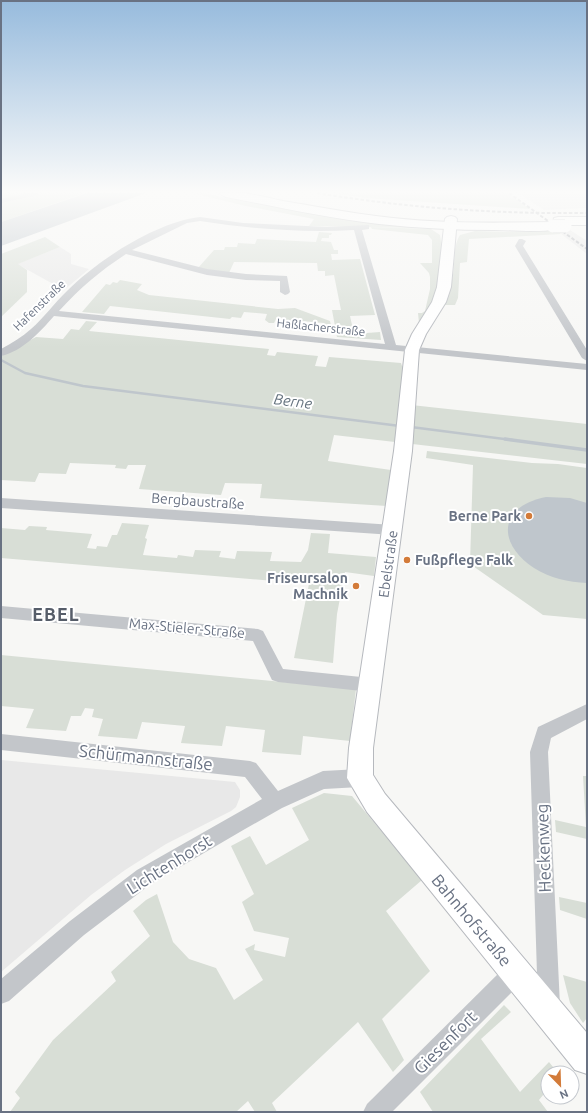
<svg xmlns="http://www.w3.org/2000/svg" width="588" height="1113" viewBox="0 0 588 1113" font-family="Ubuntu,sans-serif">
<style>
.built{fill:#e8e8e8}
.green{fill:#d8ded6}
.water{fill:#bfc6cc}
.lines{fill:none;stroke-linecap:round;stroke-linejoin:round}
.stream-far1{stroke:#bfc6cc;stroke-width:2.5}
.stream{stroke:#bfc6cc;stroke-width:3.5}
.secondary-casing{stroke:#b6b9be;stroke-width:2}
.primary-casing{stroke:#b7b9bd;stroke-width:2}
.street{fill:#c3c6ca;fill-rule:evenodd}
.secondary{fill:#fff;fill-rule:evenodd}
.primary{fill:#fff;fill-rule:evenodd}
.rail{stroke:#a5a8ae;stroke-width:2;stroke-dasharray:3.5 2;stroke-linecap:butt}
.primary-bridge-casing{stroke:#b7b9bd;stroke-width:14;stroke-linecap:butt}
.primary-bridge{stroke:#fff;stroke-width:13}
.poi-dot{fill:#d37b39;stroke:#fff;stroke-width:1.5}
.labels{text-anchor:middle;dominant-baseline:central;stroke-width:4;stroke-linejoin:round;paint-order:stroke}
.far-street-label{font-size:12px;fill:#697283;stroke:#fff}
.street-label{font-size:14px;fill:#697283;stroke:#fff}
.poi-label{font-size:14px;font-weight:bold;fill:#697283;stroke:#fff;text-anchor:end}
.water-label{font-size:15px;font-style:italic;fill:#65737f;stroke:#fff}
.near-street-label{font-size:17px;fill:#697283;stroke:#fff}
.district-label{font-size:18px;font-weight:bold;letter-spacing:1px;fill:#565d69;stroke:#fff}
</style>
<rect width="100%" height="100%" fill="#f7f7f5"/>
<g class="built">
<path d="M518 193H587V208L544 210Z"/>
<path d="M556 230H570L587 241V254Z"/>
<path d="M60 247 71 254V264L89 269 64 290 17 264Z"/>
<path d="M1 760 235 782 240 790V797L236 807 231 811 166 844 125 870 91 895 1 972Z"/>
</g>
<g class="green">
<path d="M1 193H85L1 222Z"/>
<path d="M192 193H204C274 209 344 220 416 228L309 226 314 219 246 206Z"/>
<path d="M333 193H507L530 209 366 198Z"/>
<path d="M371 227 431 229 440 235C444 253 439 288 432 304 429 311 423 317 419 323L418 313H422L425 311 430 289V277L429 273 420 263H432V240L428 235 372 229Z"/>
<path d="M556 230 561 234 469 239 467 262 460 263 458 298 455 305H444C448 296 451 285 453 275 455 262 453 246 460 235L475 231 513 232Z"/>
<path d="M319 232 332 233 331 235H329V238H322L321 241 331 242 334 250H338V254H331L332 260 360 259 375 315 350 316 354 334 380 332 381 340 337 337 332 310H341L334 275 325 276V271H318L317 263 234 262 229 273 198 268 214 250H224L225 247H237L238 243 255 244 257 239 316 242Z"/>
<path d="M45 237 60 247 18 264 27 270V292L1 317V254Z"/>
<path d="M120 280 142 284 137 290 149 295 278 309 295 308 330 321 333 334 322 333 324 323 291 320 290 321H282L284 318 277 317 274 323H269L265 320 267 314 244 312 241 318 232 317 230 319 110 306 104 314 82 312 106 284 110 285 113 282 117 283Z"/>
<path d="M86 321 97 322 89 331 269 349 267 355 275 356 277 352 318 356 315 366 326 367 329 357 401 363 402 366 405 368 402 404 587 424V464L334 435 328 461 391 470 387 506 260 498 262 484 225 483 221 495 139 489 146 465H128L126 469 115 468 116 465 70 463 66 474 39 473 35 482 1 480V356L36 337 63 339 71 329 79 330Z"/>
<path d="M427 451 532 463 558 464 587 468V619L543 615 470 564 473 465 426 458Z"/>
<path d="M122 523 149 525 145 538 147 539 143 555 177 558 178 555 193 557 195 550 221 551 219 557 235 559 237 551 272 552 270 561 301 562 308 550 311 533 330 534 328 553 376 557 374 576 345 572 337 614 333 663 294 658 309 584 1 558V528L25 530 29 526 47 527 46 530 92 534 87 548 96 549 97 546 107 547 112 535H117Z"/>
<path d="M1 655 356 689 350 741 303 736 301 755 262 752 265 730 226 726 222 746 181 743 185 726 142 722 137 739 98 736 103 719 92 717 94 709 85 708 81 716H71L66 731 26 728 34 709 1 706Z"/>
<path d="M583 776H587V839L556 832 555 820 586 827Z"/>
<path d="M324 793 352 796 422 880 386 911 430 971 382 1019 404 1060 393 1072 358 1022 272 1103 277 1112H255L248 1101 236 1112H10L20 1098 15 1092 53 1040 116 981 111 972 150 936 133 911 146 900 157 894 173 942 189 959 216 968 234 1000 263 980 245 949 255 944 254 950 285 957 289 938 254 931 242 902 254 894 231 846 250 836 266 865 309 840 292 808Z"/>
<path d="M559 897 587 903V919L560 910Z"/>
<path d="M563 975 587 982V1018L583 1023 570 1003Z"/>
<path d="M504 1005 511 1012 481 1039 520 1092 549 1062 558 1073H548V1089L539 1100 548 1112H433L420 1092Z"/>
</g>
<g class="water">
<path d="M87 193H146L1 246V222Z"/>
<path d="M546 497 570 498 587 503V583C568 582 550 578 534 568 496 543 499 506 546 497Z"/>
</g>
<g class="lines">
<g class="stream-far1">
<path d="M1 360 25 373 83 386 400 426"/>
<path d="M411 427 512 440"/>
</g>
<path class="stream" d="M505 439 587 450"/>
<defs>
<path id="secondary" d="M451 216 455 217 457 219 451 287 446 302 426 334 419 350 412 451 373 748V775L385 794 587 1033V1074L575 1070 367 812 347 778 349 748 394 451 405 350 412 334 432 302 437 287 445 219 447 217Z"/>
<path id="primary" d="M220 193C241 190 263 197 283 201 314 206 345 212 376 216 435 224 494 223 553 222L554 218 558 217H587V225H558L557 229C539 233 513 230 494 230 455 230 417 228 379 224 327 218 277 207 226 197L222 195Z"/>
</defs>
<use href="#secondary" class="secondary-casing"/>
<use href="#primary" class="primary-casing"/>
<g class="street">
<path d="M27 193H39L38 195 1 203V199Z"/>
<path d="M200 217 243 223 327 227 369 225V229L362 230 396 345 587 364V370L54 316C40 332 23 351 1 356V349C12 343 22 337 31 329 44 318 54 303 67 291 98 260 156 222 200 217ZM200 221C251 229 303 233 354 230L385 344 59 311C80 288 100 271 126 254L207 275 246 280 280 281V292L285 295 288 294 290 292 287 276 246 274 207 269 132 250 187 223Z"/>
<path d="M519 239H522L526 241 523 246 587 350V361L582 358 515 246Z"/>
<path d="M1 498 393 525 398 527 400 530 398 533 393 535 1 508Z"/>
<path d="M1 606 258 629 263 631 283 669 371 678 377 680 379 685 377 690 371 692 278 682 272 680 253 641 1 618Z"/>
<path d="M587 704V719L551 738 548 752 560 1006 557 1014 549 1017 541 1014 538 1006 530 752 538 727Z"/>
<path d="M1 734 250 761 256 763 278 791 323 771 360 769 366 772 369 778 366 784 360 787 324 789 282 808 245 829 151 884 84 935 9 1001 1 1004V979L70 921 137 870 262 799 245 777 1 750Z"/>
<path d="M516 961 524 964 527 972 524 980 392 1112H363L367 1104 508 964Z"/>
</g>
<use href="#secondary" class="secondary"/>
<use href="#primary" class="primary"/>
<g class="rail">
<path d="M317 193C407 208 496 214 587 213"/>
<path d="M509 193 587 249"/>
</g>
<defs>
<path id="primary-bridge" d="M553 226H565"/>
</defs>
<use href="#primary-bridge" class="primary-bridge-casing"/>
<use href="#primary-bridge" class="primary-bridge"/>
</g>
<linearGradient id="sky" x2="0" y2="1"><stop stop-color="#97bbdd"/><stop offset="0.55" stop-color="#fbfbfa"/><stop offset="1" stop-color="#fbfbfa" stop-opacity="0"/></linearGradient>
<rect width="588" height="348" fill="url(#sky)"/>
<g class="poi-dot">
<circle cx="529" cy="516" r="4"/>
<circle cx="407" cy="560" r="4"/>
<circle cx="356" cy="586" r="4"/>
</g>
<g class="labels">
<g class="far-street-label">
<text transform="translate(39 305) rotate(-44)">Hafenstraße</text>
<text transform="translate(321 327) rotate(6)">Haßlacherstraße</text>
</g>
<g class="street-label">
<text transform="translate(198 501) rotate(4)">Bergbaustraße</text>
<text transform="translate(388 564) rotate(-82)">Ebelstraße</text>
<text transform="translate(187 628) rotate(5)">Max-Stieler-Straße</text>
</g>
<g class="poi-label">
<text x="521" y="516">Berne Park</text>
<text x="415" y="560" text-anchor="start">Fußpflege Falk</text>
<text x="348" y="578">Friseursalon<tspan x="348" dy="16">Machnik</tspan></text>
</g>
<g class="water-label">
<text transform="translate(293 401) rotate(7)">Berne</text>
</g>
<g class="near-street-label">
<text transform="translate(146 757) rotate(6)">Schürmannstraße</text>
<text transform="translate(543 848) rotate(-92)">Heckenweg</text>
<text transform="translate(169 864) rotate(-32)">Lichtenhorst</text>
<text transform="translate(472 920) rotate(50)">Bahnhofstraße</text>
<text transform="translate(445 1042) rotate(-45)">Giesenfort</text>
</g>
<g class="district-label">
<text x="56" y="614">EBEL</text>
</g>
</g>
<rect width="588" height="1113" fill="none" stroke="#697283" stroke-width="4"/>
<g transform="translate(560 1085) rotate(157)"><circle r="19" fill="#ffffff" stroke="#c3c7cd"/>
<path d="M0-3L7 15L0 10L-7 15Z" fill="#d37b39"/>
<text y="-6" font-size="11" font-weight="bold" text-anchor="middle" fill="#697283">N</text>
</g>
</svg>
